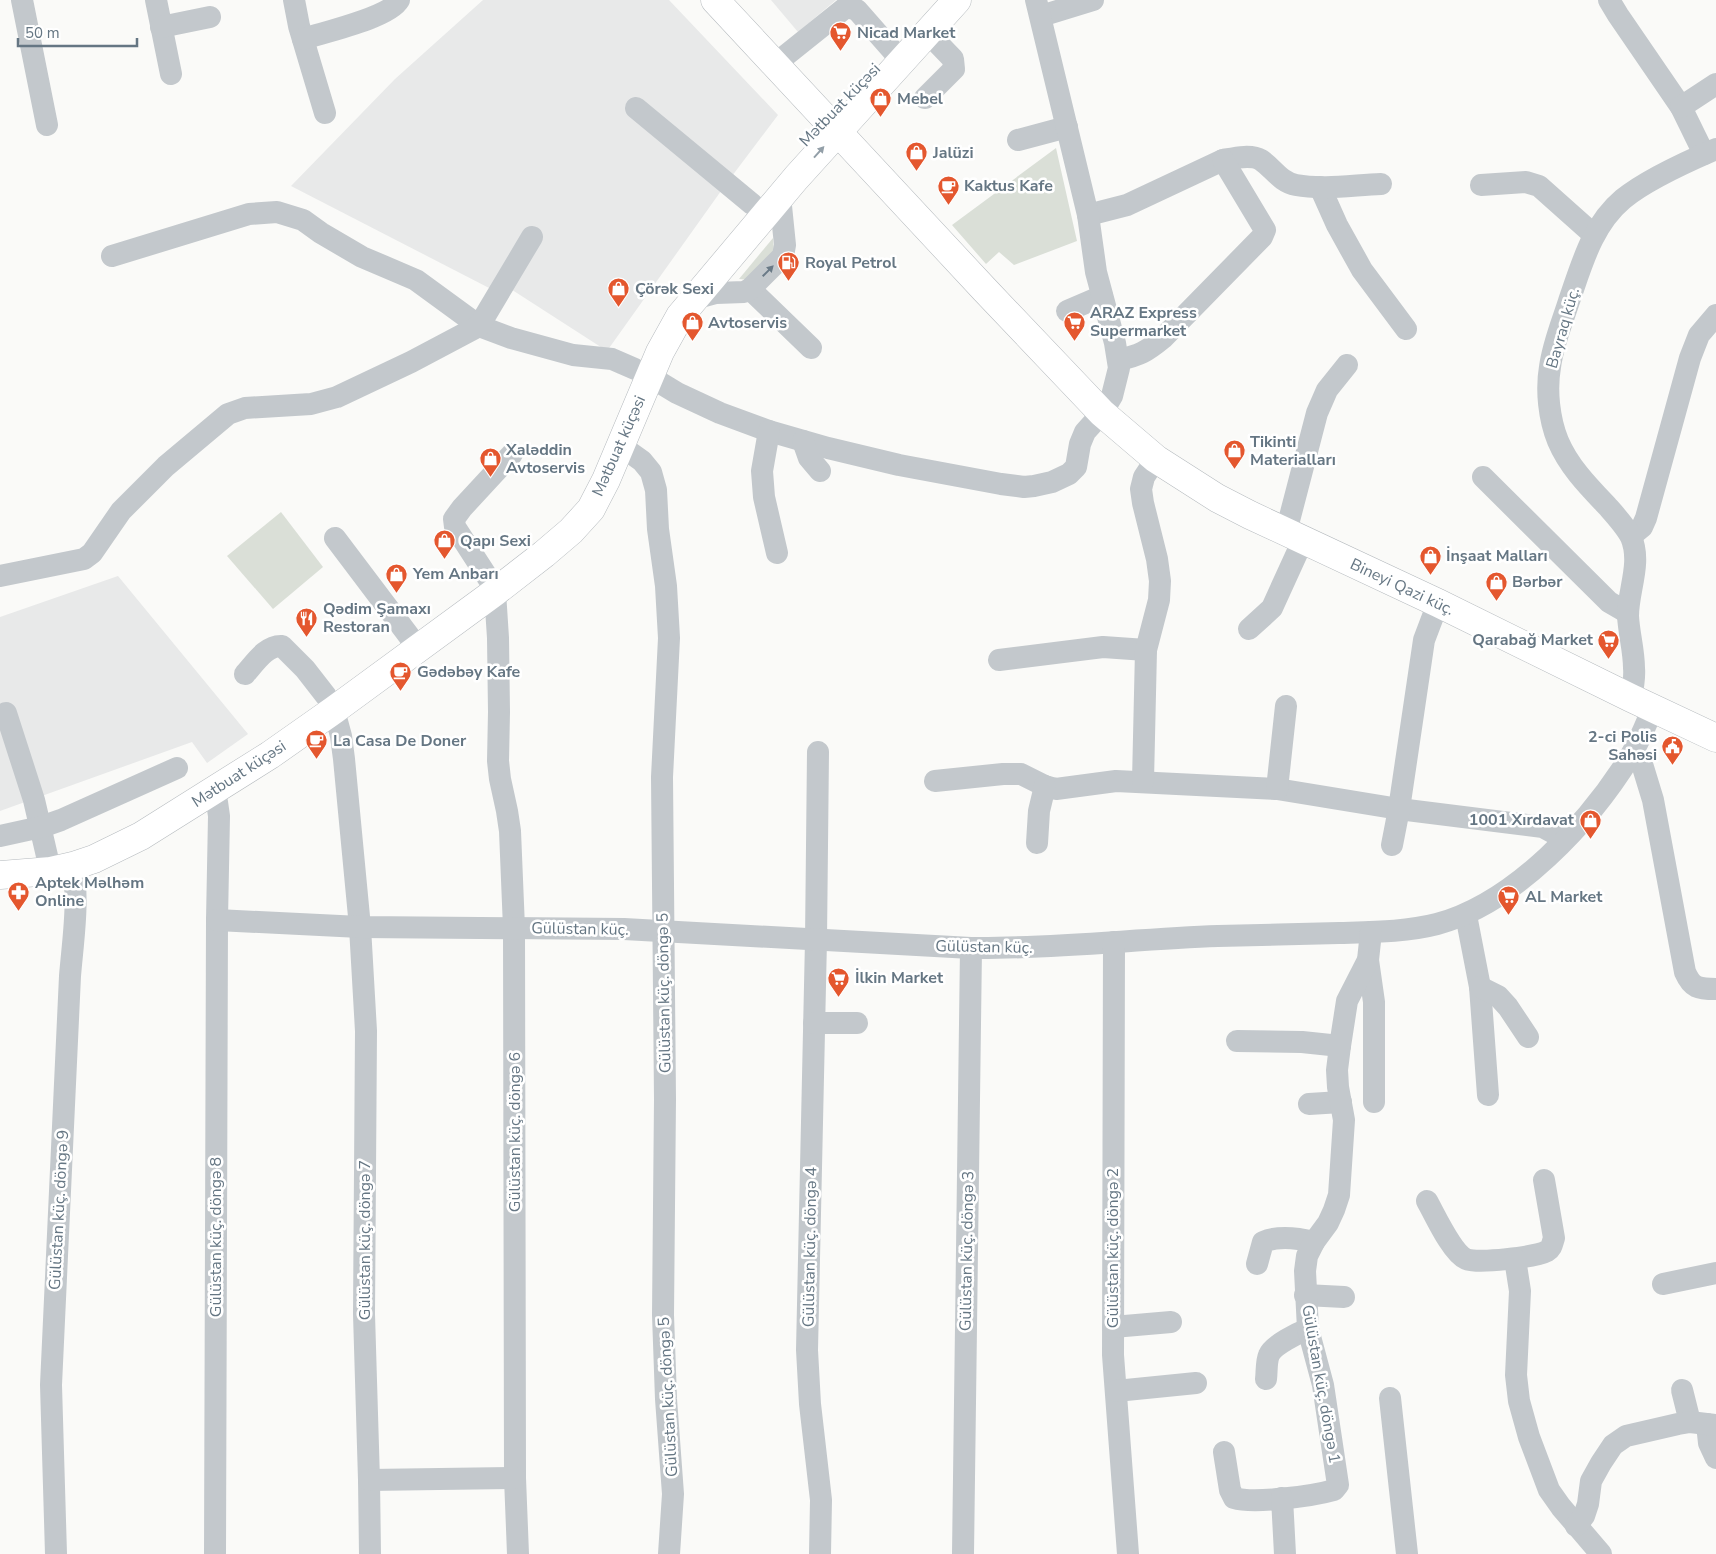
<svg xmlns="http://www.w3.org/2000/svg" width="1716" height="1554" viewBox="0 0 1716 1554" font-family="'Nunito Sans',sans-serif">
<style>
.built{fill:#e8e9e9}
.green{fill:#dadfd7}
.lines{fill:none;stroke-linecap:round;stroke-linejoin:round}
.major-casing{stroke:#b5babe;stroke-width:29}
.minor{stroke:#c3c8cc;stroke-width:22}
.major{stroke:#fff;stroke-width:28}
.oneway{fill:#939fa8}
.oneway2{fill:#6a7a87}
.labels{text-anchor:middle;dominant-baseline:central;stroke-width:5;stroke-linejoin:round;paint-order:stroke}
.poi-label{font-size:16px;font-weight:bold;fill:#657683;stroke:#fff;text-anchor:start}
.street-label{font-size:16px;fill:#657683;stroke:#fff}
</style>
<rect width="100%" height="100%" fill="#fafaf8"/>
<g class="built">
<path d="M483 0H669L778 115 726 184 607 351 500 282 493 290 291 186 395 79Z"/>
<path d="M771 0H836L798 32Z"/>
<path d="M118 576 248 734 207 763 192 742 0 811V617Z"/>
</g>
<g class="green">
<path d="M1056 148 1077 241 1014 265 999 252 986 264 952 225Z"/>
<path d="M773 238 774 251 750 280 739 279Z"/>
<path d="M281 512 323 567 273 609 227 556Z"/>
</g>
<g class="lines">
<defs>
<g id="major">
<path d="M715 0 985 290 1102 413 1156 459 1217 498 1250 515 1438 603 1631 698 1716 738"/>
<path d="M0 875 51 871 73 866 94 859 141 836 270 755 334 710 495 592 544 554 571 531 591 509 606 480 660 352 680 316 796 178 957 0"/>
</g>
</defs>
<use href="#major" class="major-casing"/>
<g class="minor">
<path d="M22 0 47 125"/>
<path d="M156 0 171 74"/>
<path d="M294 0 299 26 325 113"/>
<path d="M1609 0 1618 15 1681 107 1704 154"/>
<path d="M1041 16 1093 0"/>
<path d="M161 27 210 17"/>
<path d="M303 39C324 32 389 18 399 0"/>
<path d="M775 64 845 8H851L857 10 893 51"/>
<path d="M925 98 954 69 953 59 927 32"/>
<path d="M1681 107 1716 84"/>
<path d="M636 108 752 204"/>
<path d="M1018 140 1067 127"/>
<path d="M1481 185 1526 182 1539 186 1594 235"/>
<path d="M1320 187 1337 225 1362 270 1406 329"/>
<path d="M1088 215 1127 205 1223 160C1234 158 1251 154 1261 160 1273 168 1280 182 1296 185 1323 190 1353 185 1381 184"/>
<path d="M112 256 249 214 277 212 303 220 321 233 362 257 416 280 479 326 511 338 573 355 612 359 635 369"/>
<path d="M750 289 811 348"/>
<path d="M694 299 716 293 744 292 750 289 783 256 785 245 780 196"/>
<path d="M1067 311 1102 296"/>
<path d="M1119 360C1140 355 1146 352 1163 338L1262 237 1265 230 1223 160"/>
<path d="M649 376 677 393 720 413 769 431 828 448 899 465 1001 484 1024 487 1034 486 1052 482 1069 474 1076 467 1080 444 1085 432 1102 413 1112 396 1119 368 1115 343 1096 272 1088 215 1036 0"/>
<path d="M769 431 762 471 764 497 777 553"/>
<path d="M803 441 809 458 820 471"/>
<path d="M621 446 642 461 651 472 656 490 658 529 666 586 669 638 662 777 665 1099 663 1315 666 1399 673 1494 669 1554"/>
<path d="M1483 477 1609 602 1628 613"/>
<path d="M1286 532 1317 413 1327 390 1347 365"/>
<path d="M1631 536 1642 527 1646 518 1690 358 1699 335 1716 315"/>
<path d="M335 538 409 636"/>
<path d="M0 576 84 559 92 553 121 511 166 466 228 414 245 408 311 404 337 397 411 362 479 326 532 237"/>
<path d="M488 578 455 527 454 519 462 508 512 454"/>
<path d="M495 592 498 638 499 712 498 761 500 779 507 811 510 831 514 928 515 1478 518 1554"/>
<path d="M1249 629 1272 608 1303 540"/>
<path d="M999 660 1103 647 1146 650"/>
<path d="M245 674C255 663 266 645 282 646L305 669 326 696"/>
<path d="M1631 698C1633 688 1635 678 1634 668 1634 651 1629 634 1628 616 1628 590 1642 563 1631 537 1626 527 1616 516 1608 507 1589 487 1569 467 1558 441 1549 419 1546 390 1550 367 1553 344 1562 323 1569 301 1582 264 1592 225 1623 199 1646 180 1688 161 1716 149"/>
<path d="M334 710 341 736 344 759 360 927 366 1031 364 1314 369 1480 370 1554"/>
<path d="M6 713 34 800 47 856"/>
<path d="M818 752 816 940 807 1350 810 1404 821 1500 820 1554"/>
<path d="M1633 753 1642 764 1653 800 1685 972C1692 988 1698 989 1716 989"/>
<path d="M935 781 1003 774H1021L1045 786 1056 789 1116 781 1277 789 1399 809 1543 827 1565 839"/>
<path d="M1143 781 1146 650 1159 600 1160 581 1157 559 1143 503 1141 489 1144 477 1156 459"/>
<path d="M1277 789 1286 706"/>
<path d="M212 792 217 802 219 816 217 920 215 1554"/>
<path d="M0 836 41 827 61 820 177 768"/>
<path d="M1037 843 1039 811 1045 786"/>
<path d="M1392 845 1399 809 1424 640 1438 603"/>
<path d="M1466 915 1480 987 1488 1095"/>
<path d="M217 920 360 927 624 929 971 948C1053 949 1135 939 1218 936 1258 935 1299 934 1339 933 1372 932 1406 932 1437 924 1515 903 1590 822 1631 755 1640 740 1646 724 1653 708"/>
<path d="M1114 942 1113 1355 1128 1554"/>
<path d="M1368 960 1374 1002V1102"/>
<path d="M1480 987 1498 996 1508 1007 1528 1037"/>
<path d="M814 1023H857"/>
<path d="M1237 1041 1302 1042 1340 1046"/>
<path d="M1309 1104 1341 1102"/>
<path d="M1427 1201C1435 1215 1452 1253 1466 1259 1477 1264 1536 1257 1547 1251 1552 1248 1552 1244 1554 1238L1544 1180"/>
<path d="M1515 1259 1520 1291 1516 1375 1519 1401 1529 1437 1549 1490 1561 1507 1601 1554"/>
<path d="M1257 1264 1263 1242C1279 1235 1298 1238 1314 1242"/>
<path d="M1663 1284 1716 1273"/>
<path d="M1305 1295 1344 1297"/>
<path d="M1113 1327 1171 1322"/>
<path d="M1266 1379C1267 1372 1266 1362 1269 1355 1273 1345 1298 1333 1308 1329"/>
<path d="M1682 1390 1690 1422"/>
<path d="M1116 1391 1196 1383"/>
<path d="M1390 1398 1407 1554"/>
<path d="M1707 1424 1709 1443 1716 1458"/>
<path d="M1224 1452 1230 1490 1234 1498C1254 1504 1313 1496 1334 1490L1338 1485 1323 1385 1308 1329 1305 1271 1307 1256 1314 1242 1328 1223 1334 1210 1339 1195 1344 1120 1338 1087 1337 1070 1340 1046 1347 1001 1368 960 1371 932"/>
<path d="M369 1480 515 1478"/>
<path d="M1282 1498 1285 1554"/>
<path d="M1576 1526 1584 1516 1588 1504 1591 1481 1601 1463 1613 1445 1626 1436 1678 1424 1690 1422 1716 1425"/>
<path d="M56 1554 51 1385 70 976C73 940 79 903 73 866"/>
<path d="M963 1554 971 948"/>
</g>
<use href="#major" class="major"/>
</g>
<defs><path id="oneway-solid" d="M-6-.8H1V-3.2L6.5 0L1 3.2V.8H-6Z" transform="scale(1.25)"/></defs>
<use class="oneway" href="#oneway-solid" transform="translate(819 152) rotate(-48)"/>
<use class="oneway2" href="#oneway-solid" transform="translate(768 271) rotate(-45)"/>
<defs>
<symbol id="supermarket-pin" viewBox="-11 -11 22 30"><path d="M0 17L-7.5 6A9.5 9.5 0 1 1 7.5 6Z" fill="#e4572e" stroke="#fff"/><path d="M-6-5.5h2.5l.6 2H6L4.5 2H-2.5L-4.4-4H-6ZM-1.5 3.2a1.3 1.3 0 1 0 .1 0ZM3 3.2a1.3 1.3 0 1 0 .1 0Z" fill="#fff"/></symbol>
<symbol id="shop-pin" viewBox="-11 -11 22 30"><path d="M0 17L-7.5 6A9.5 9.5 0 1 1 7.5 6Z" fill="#e4572e" stroke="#fff"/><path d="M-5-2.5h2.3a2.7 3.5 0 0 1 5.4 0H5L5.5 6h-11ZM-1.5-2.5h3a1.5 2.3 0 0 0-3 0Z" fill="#fff"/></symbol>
<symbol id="cafe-pin" viewBox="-11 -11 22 30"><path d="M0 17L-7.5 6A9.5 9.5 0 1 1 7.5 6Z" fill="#e4572e" stroke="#fff"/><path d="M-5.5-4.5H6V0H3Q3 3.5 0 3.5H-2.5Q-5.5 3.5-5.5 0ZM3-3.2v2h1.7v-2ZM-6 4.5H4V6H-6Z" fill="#fff"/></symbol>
<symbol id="fuel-pin" viewBox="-11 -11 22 30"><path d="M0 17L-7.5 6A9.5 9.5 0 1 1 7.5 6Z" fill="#e4572e" stroke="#fff"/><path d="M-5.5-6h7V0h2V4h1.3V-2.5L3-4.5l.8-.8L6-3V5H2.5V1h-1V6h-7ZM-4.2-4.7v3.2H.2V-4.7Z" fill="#fff"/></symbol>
<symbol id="restaurant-pin" viewBox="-11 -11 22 30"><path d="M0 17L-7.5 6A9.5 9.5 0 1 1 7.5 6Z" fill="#e4572e" stroke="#fff"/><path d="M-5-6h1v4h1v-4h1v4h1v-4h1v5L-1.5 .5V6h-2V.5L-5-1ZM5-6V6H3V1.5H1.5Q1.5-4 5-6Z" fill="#fff"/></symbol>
<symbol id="civic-pin" viewBox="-11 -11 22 30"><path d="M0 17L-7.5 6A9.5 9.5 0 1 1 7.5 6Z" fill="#e4572e" stroke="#fff"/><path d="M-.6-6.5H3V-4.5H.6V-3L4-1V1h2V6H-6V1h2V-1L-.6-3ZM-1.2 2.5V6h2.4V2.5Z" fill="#fff"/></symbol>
<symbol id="pharmacy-pin" viewBox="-11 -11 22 30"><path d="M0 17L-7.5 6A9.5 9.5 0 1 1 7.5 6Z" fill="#e4572e" stroke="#fff"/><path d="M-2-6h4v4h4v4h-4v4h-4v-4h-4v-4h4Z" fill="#fff"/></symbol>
</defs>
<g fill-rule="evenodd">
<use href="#supermarket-pin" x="828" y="20" width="25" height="34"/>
<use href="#shop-pin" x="868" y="86" width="25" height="34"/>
<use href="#shop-pin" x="904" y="140" width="25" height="34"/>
<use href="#cafe-pin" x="936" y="174" width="25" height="34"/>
<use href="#fuel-pin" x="776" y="250" width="25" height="34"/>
<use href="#shop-pin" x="606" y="276" width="25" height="34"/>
<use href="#supermarket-pin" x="1062" y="310" width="25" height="34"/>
<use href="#shop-pin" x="680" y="310" width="25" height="34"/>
<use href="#shop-pin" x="1222" y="438" width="25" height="34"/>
<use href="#shop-pin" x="478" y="446" width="25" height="34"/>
<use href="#shop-pin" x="432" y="528" width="25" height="34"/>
<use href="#shop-pin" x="1418" y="544" width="25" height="34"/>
<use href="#shop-pin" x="384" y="562" width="25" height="34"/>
<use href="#shop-pin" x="1484" y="570" width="25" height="34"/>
<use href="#restaurant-pin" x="294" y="606" width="25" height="34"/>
<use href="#supermarket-pin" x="1596" y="628" width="25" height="34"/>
<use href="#cafe-pin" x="388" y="660" width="25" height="34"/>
<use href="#cafe-pin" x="304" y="728" width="25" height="34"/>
<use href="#civic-pin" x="1660" y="734" width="25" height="34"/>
<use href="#shop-pin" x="1578" y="808" width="25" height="34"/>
<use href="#pharmacy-pin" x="6" y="880" width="25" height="34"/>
<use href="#supermarket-pin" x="1496" y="884" width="25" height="34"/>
<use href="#supermarket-pin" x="826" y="966" width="25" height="34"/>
</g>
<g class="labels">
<g class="poi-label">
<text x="857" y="33">Nicad Market</text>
<text x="897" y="99">Mebel</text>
<text x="933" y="153">Jalüzi</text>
<text x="964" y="186">Kaktus Kafe</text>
<text x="805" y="263">Royal Petrol</text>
<text x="635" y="289">Çörək Sexi</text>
<text x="1090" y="313">ARAZ Express<tspan x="1090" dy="18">Supermarket</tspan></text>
<text x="708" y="323">Avtoservis</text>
<text x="1250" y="442">Tikinti<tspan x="1250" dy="18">Materialları</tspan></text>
<text x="506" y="450">Xaləddin<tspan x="506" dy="18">Avtoservis</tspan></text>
<text x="460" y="541">Qapı Sexi</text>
<text x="1446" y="556">İnşaat Malları</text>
<text x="413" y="574">Yem Anbarı</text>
<text x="1512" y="582">Bərbər</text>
<text x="323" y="609">Qədim Şamaxı<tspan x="323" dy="18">Restoran</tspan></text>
<text x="1593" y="640" text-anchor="end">Qarabağ Market</text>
<text x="417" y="672">Gədəbəy Kafe</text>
<text x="1657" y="737" text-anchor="end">2-ci Polis<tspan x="1657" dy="18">Sahəsi</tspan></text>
<text x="333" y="741">La Casa De Doner</text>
<text x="1574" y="820" text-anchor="end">1001 Xırdavat</text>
<text x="35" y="883">Aptek Mәlhәm<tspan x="35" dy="18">Online</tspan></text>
<text x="1525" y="897">AL Market</text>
<text x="855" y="978">İlkin Market</text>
</g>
<g class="street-label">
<text transform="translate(840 105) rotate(-46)">Mətbuat küçəsi</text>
<text transform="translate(1563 328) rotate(-74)">Bayraq küç.</text>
<text transform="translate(619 446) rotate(-66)">Mətbuat küçəsi</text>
<text transform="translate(1402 587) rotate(25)">Bineyi Qazi küç.</text>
<text transform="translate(239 774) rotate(-33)">Mətbuat küçəsi</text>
<text transform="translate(580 929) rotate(1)">Gülüstan küç.</text>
<text transform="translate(984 947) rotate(1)">Gülüstan küç.</text>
<text transform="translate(664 993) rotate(-91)">Gülüstan küç. döngə 5</text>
<text transform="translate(515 1132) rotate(-90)">Gülüstan küç. döngə 6</text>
<text transform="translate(59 1210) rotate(-87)">Gülüstan küç. döngə 9</text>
<text transform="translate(216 1237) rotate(-90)">Gülüstan küç. döngə 8</text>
<text transform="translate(365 1240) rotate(-90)">Gülüstan küç. döngə 7</text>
<text transform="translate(810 1247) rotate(-89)">Gülüstan küç. döngə 4</text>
<text transform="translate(1113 1248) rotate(-90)">Gülüstan küç. döngə 2</text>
<text transform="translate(967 1251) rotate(-89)">Gülüstan küç. döngə 3</text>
<text transform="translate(1321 1384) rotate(80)">Gülüstan küç. döngə 1</text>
<text transform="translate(668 1397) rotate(-93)">Gülüstan küç. döngə 5</text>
</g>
</g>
<path d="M18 38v8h119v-8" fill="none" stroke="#657683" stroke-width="2.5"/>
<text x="25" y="38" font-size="15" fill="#657683" stroke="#ffffff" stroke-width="4" paint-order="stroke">50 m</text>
</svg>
